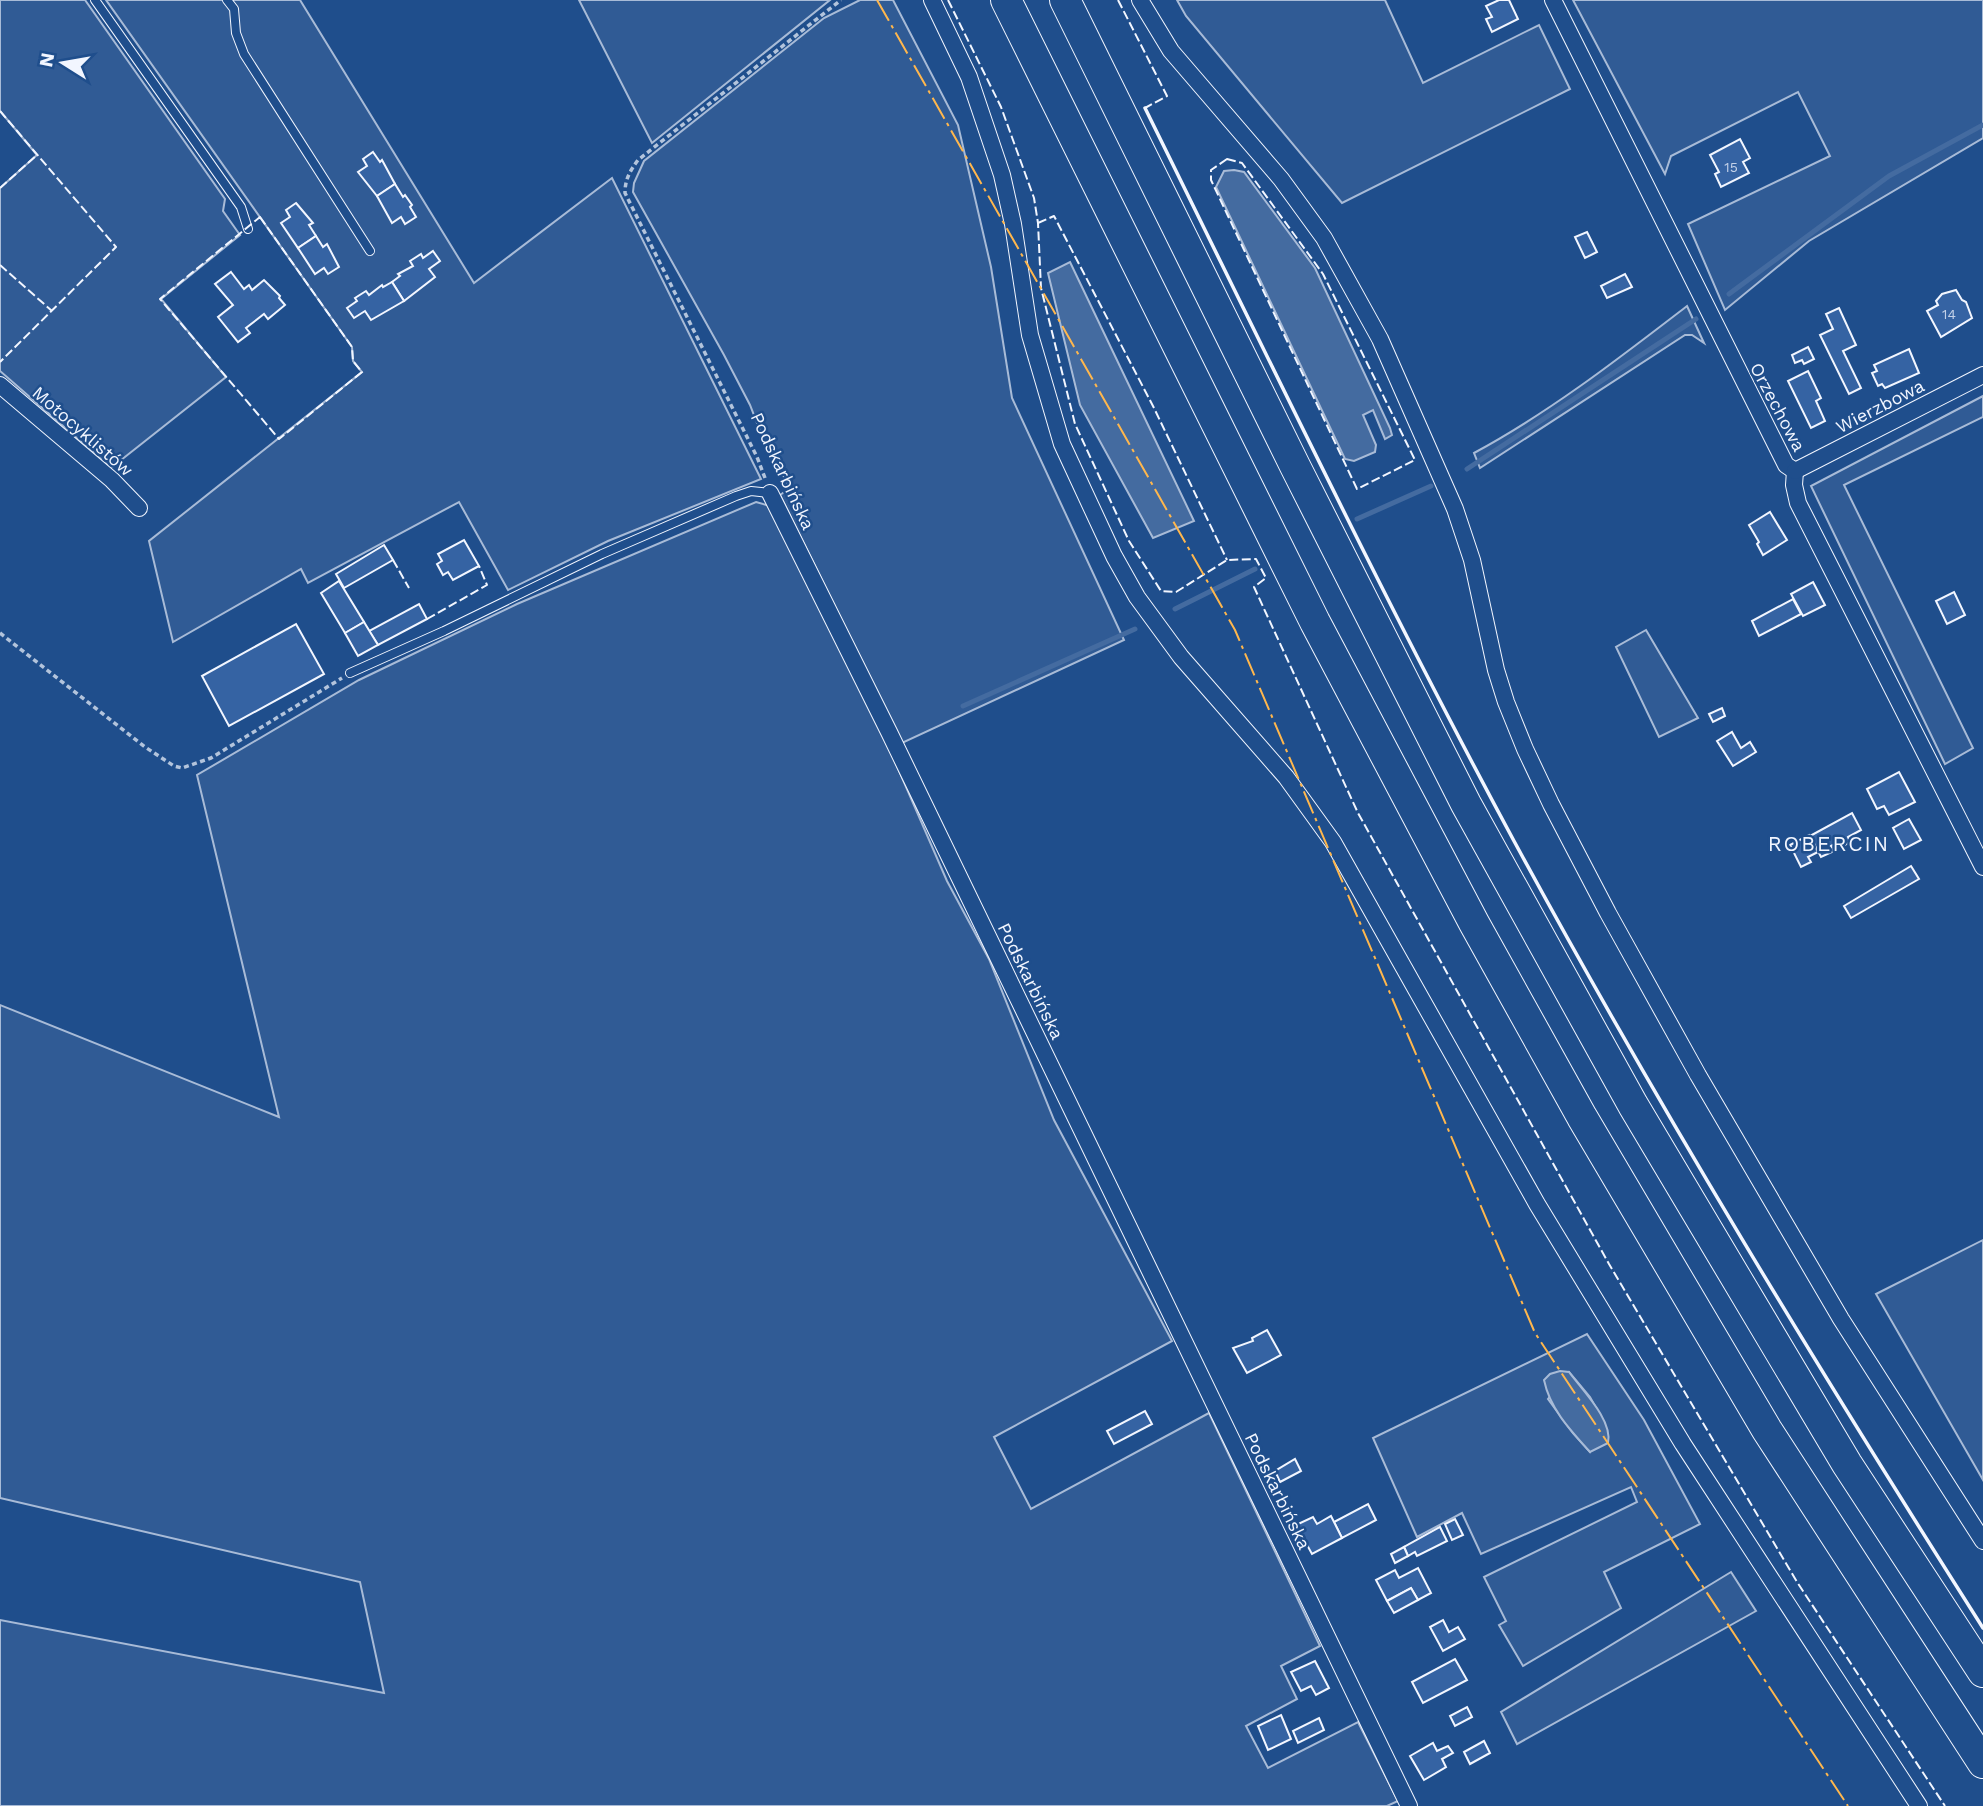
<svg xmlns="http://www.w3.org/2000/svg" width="1983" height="1806" viewBox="0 0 1983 1806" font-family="'Work Sans',sans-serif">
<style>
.green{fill:#305b95;stroke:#a8bbd7;stroke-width:2;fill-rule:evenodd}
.water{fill:#446ba0;stroke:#a8bbd7;stroke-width:2}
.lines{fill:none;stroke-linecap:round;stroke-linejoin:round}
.stream{stroke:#446ba0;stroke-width:5}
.building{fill:#3563a3;stroke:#f2f6ff;stroke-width:2}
.service-casing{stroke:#f2f6ff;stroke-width:10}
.minor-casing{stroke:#f2f6ff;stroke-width:18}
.motorway-casing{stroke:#f2f6ff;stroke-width:32}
.path{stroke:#b3c4dc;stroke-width:3.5;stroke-dasharray:5 3.5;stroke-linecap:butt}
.service{stroke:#1f4e8c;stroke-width:8}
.minor{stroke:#1f4e8c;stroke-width:16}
.motorway{stroke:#1f4e8c;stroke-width:30}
.fence{stroke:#f2f6ff;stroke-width:2;stroke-dasharray:9 3.5;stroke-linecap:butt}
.wall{stroke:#f2f6ff;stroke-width:3.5}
.power{stroke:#ffb74d;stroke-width:2;stroke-dasharray:24 5 3.5 5;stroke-linecap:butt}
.labels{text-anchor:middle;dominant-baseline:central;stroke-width:5;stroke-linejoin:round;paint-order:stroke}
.number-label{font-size:14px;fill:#c3d1e8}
.street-label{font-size:18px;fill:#f2f6ff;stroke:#1f4e8c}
.quarter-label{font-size:21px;letter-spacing:2px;fill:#f2f6ff;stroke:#1f4e8c}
</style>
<rect width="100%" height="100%" fill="#1f4e8c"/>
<g class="green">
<path d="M0 0H85L225 199 223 211 240 235 161 299 226 377 111 468 0 371V188L37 155 0 111Z"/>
<path d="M106 0H300L474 283 612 178 761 479 608 541 508 590 459 502 308 583 301 569 173 642 149 541 362 372 353 361 352 347Z"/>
<path d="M579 0H830L652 143Z"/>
<path d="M860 0H893L958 125 991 267 1012 398 1124 640 902 743 780 495 790 488 764 441 750 405 724 355 633 192 634 183 644 161 824 18Z"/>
<path d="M1177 0H1385L1423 83 1539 25 1570 89 1342 203 1186 16Z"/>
<path d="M1573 0H1983V138L1809 241 1725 310 1688 224 1830 156 1798 92 1671 156 1665 174Z"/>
<path d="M1687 306 1704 343 1692 335H1685L1480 468 1474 453C1550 412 1618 359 1687 306Z"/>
<path d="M1983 396V417L1844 485 1973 748 1945 764 1811 486Z"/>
<path d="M756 502 770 506 876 718 947 881 989 959 1054 1120 1172 1341 994 1437 1031 1509 1209 1413 1320 1646 1281 1666 1297 1699 1246 1726 1268 1768 1358 1722 1398 1801 1387 1806H0V1620L384 1693 360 1582 0 1498V1005L279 1117 197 775 359 680 517 604Z"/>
<path d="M1646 630 1698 718 1659 737 1616 647Z"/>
<path d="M1983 1240V1480L1876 1294Z"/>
<path d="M1587 1334 1644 1420 1700 1524 1604 1572 1621 1608 1523 1666 1499 1625 1506 1621 1484 1577 1637 1502 1631 1487 1481 1554 1462 1513 1417 1537 1373 1438ZM1569 1372 1590 1397 1604 1422 1590 1452 1573 1433 1548 1399Z"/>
<path d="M1731 1572 1756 1611 1517 1744 1501 1712Z"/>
</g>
<g class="water">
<path d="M1234 170 1244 172 1315 268 1390 428 1392 435 1385 439 1373 410 1363 415 1376 445 1375 452 1354 461 1345 459 1216 187 1224 171Z"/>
<path d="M1070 262 1194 521 1153 538 1080 405 1048 273Z"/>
<path d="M1560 1371 1569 1372C1582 1390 1613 1420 1608 1443L1590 1452C1570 1430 1550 1409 1544 1380L1550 1374Z"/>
</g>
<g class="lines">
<g class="stream">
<path d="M1729 294 1889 176 1983 125"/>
<path d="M1467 469 1696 319"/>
<path d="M1357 519 1431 486"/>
<path d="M1175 609 1255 569"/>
<path d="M963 706 1135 629"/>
</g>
</g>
<g class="building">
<path d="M1499 0H1509L1518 19 1492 32 1486 19 1492 17 1486 6Z"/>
<path d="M1740 139 1750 158 1743 162 1749 173 1721 187 1715 174 1719 172 1710 155Z"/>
<path d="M373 152 380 162 382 160 395 184 377 196 358 172 367 166 363 159Z"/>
<path d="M395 184 403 197 405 195 412 205 410 207 416 217 405 224 401 217 392 223 377 196Z"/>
<path d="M296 203 313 223 309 225 316 236 298 248 281 223 290 217 286 210Z"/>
<path d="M1587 232 1597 252 1585 258 1575 237Z"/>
<path d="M316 236 323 247 327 244 339 267 328 274 324 268 315 274 298 248Z"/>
<path d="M433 251 440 261 429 269 435 277 404 301 392 282 400 276 398 274 413 266 410 261 421 254 423 258Z"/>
<path d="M231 272 244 289 249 285 252 290 264 280 280 296 279 298 285 305 268 319 264 314 246 328 250 333 238 342 218 317 233 305 215 284Z"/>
<path d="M1625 274 1632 287 1607 298 1601 286Z"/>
<path d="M392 282 404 301 371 320 365 311 354 318 347 308 357 301 355 298 366 291 369 295 382 285 383 287Z"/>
<path d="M1956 290 1962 300 1966 302 1972 318 1941 337 1927 311 1938 305 1936 301 1942 294Z"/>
<path d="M1839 308 1856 345 1843 351 1861 388 1849 394 1820 335 1833 329 1826 314Z"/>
<path d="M1808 347 1814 359 1804 364 1802 360 1795 363 1792 355Z"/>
<path d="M1909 349 1919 373 1885 388 1882 384 1878 386 1872 373 1877 371 1874 365Z"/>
<path d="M1808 371 1821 398 1816 401 1825 421 1811 428 1788 381Z"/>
<path d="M1770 512 1787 540 1763 555 1757 544 1759 542 1749 525Z"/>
<path d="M464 540 479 566 453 580 448 572 443 575 437 564 442 561 438 554Z"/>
<path d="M384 545 393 560 344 588 336 574Z"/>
<path d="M339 581 364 622 345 633 321 593Z"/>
<path d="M1813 582 1825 605 1803 616 1791 594Z"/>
<path d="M1954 592 1965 615 1947 624 1936 601Z"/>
<path d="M1793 599 1801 614 1759 636 1752 621Z"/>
<path d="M419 604 427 619 378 645 369 631Z"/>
<path d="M364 622 378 645 358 656 345 633Z"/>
<path d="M296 624 324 674 229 726 202 676Z"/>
<path d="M1722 708 1725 716 1713 722 1709 714Z"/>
<path d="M1732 732 1741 748 1750 742 1756 752 1733 766 1717 741Z"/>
<path d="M1899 772 1915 802 1889 815 1884 806 1877 809 1867 789Z"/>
<path d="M1852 813 1861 830 1848 837 1850 842 1841 847 1839 842 1831 846 1834 851 1821 857 1810 836Z"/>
<path d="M1909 819 1921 840 1904 849 1893 828Z"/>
<path d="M1809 835 1818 852 1808 857 1811 862 1801 867 1790 845Z"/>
<path d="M1911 866 1919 879 1851 918 1844 906Z"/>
<path d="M1267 1330 1281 1355 1247 1373 1233 1348 1253 1341 1252 1338Z"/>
<path d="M1145 1411 1152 1424 1114 1444 1107 1431Z"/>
<path d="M1295 1459 1301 1471 1280 1482 1275 1471Z"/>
<path d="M1368 1504 1376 1520 1342 1538 1334 1522Z"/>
<path d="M1331 1516 1342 1538 1312 1554 1296 1525 1313 1517 1317 1524Z"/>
<path d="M1455 1519 1463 1535 1452 1540 1445 1524Z"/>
<path d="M1440 1527 1447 1541 1417 1556 1415 1552 1408 1556 1404 1547Z"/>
<path d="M1404 1547 1408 1556 1395 1563 1391 1554Z"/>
<path d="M1418 1568 1431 1593 1418 1600 1411 1588 1387 1601 1376 1580 1395 1570 1399 1578Z"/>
<path d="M1411 1588 1418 1600 1394 1613 1387 1601Z"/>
<path d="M1443 1620 1449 1632 1458 1627 1465 1639 1443 1651 1430 1627Z"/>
<path d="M1455 1659 1467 1680 1423 1703 1412 1682Z"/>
<path d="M1315 1661 1329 1688 1316 1695 1311 1686 1301 1691 1291 1672Z"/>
<path d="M1467 1707 1472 1717 1455 1726 1450 1716Z"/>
<path d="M1281 1715 1291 1739 1268 1750 1258 1726Z"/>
<path d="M1319 1718 1324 1730 1298 1743 1293 1731Z"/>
<path d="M1484 1741 1490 1753 1470 1764 1464 1752Z"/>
<path d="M1433 1743 1437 1751 1448 1746 1453 1753 1442 1759 1446 1767 1424 1780 1410 1756Z"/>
</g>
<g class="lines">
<defs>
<g id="service">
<path d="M95 0 241 207 248 229"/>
<path d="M227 0 234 9 236 33 244 54 370 251"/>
<path d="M350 673 444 631 602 554 736 496 751 491 770 493"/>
</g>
<g id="minor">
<path d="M932 0 969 77 1002 175 1013 224 1030 335 1062 444 1114 556 1137 597 1181 657 1286 777 1333 842 1537 1204 1683 1444 1919 1806"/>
<path d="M1140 0 1171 51 1281 179 1324 238 1380 339 1455 509 1472 560 1496 670 1506 702 1525 749 1551 804 1608 913 1698 1075 1841 1319 1983 1541"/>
<path d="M1553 0 1786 465 1795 471"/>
<path d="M0 385 112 480 139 508"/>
<path d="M1795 471 1794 485 1798 503 1983 867"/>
<path d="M1795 471 1983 375"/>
<path d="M770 493 889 732 1409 1806"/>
</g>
<g id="motorway">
<path d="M1006 0 1315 622 1474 923 1582 1117 1767 1430 1983 1763"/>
<path d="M1065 0 1295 466 1466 804 1633 1105 1847 1464 1983 1672"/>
</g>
</defs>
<use href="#service" class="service-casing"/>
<use href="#minor" class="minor-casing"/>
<use href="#motorway" class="motorway-casing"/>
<g class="path">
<path d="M765 478 757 457 625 193C625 179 630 171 638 160L841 0"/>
<path d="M0 633 145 747 174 766 182 768 211 758 342 678"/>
</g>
<use href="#service" class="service"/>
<use href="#minor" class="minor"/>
<use href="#motorway" class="motorway"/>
<g class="fence">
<path d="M948 0 1001 107 1034 198 1038 223 1041 288 1075 424 1129 541 1161 591 1176 592 1227 560 1256 559 1266 578 1254 587 1358 813 1609 1264 1797 1582 1945 1806"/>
<path d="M1118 0 1167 96 1145 108"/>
<path d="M0 111 116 247 0 362"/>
<path d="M1227 159 1242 163 1323 274 1415 460 1357 489 1211 180V170Z"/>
<path d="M0 188 37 155"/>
<path d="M260 217 352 347 353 361 362 372 279 439 160 299Z"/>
<path d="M1038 223 1054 216 1154 408 1227 560"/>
<path d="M0 265 52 311"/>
<path d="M393 560 409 588"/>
<path d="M427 619 487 585 479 566"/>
</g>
<path class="wall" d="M1145 108C1266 353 1384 600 1514 841 1660 1110 1819 1370 1983 1628"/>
<path class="power" d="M877 0 1235 630 1535 1333 1848 1806"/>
</g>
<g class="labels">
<g class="number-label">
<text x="1731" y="167">15</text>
<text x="1949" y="314">14</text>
</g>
<g class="street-label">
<text transform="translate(1880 406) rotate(-27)">Wierzbowa</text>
<text transform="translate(1778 407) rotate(62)">Orzechowa</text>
<text transform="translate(83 431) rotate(41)">Motocyklistów</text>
<text transform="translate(783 471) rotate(65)">Podskarbińska</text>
<text transform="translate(1031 981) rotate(64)">Podskarbińska</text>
<text transform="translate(1278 1491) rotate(64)">Podskarbińska</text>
</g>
<g class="quarter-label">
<text x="1829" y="843">ROBERCIN</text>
</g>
</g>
<g transform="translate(63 63) rotate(281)" stroke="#1f4e8c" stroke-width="5" paint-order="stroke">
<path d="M0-5L12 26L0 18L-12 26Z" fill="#f2f6ff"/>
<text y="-10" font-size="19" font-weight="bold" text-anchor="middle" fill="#f2f6ff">N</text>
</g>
</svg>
